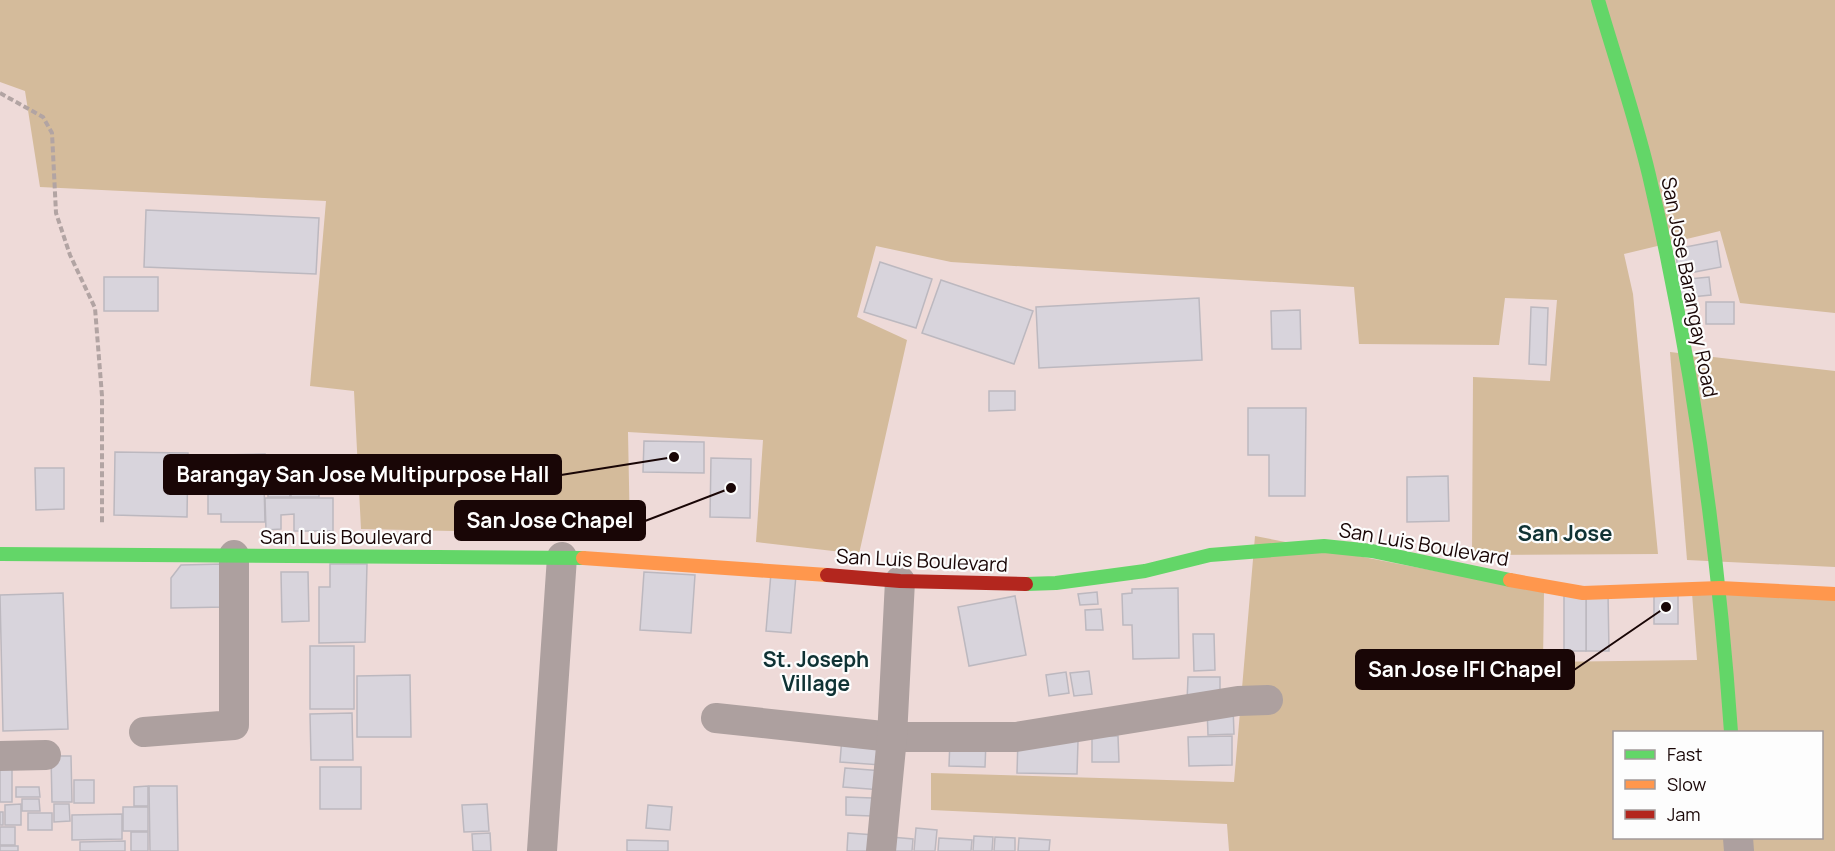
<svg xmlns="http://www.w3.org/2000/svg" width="1835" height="851" viewBox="0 0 1835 851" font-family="Manrope,sans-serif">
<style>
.forest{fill:#d4bb9b;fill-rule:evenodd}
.building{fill:#d8d4dc;stroke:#bcb8bf;stroke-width:1.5}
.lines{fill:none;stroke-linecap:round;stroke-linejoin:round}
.path{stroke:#b2a4a3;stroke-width:4;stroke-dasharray:6 3;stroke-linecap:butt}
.street{stroke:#ada09f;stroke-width:30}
.fast{stroke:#63d668;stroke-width:14}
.slow{stroke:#ff974d;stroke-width:14}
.jam{stroke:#b3261e;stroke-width:14}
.labels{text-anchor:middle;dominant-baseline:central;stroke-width:4.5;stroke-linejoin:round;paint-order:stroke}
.street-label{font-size:20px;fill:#190606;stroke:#fdfdfd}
.neighbourhood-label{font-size:21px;font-weight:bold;fill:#0f3234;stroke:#fdfdfd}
.quarter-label{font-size:22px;font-weight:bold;fill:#0f3234;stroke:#fdfdfd}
.leader{fill:none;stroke:#190606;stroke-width:2}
.callout-dot{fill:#190606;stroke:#fdfdfd;stroke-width:2}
.callout{fill:#190606;stroke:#190606;stroke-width:2}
.callout-label{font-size:21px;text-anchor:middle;font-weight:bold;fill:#fff}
</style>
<rect width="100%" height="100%" fill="#eedad8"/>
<g class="forest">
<path d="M0 0H1835V313L1740 303 1720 231 1624 254 1633 294 1658 554 1472 555 1473 377 1550 381 1557 300 1505 298 1499 345 1359 344 1354 287 951 262 876 246 857 317 907 340 859 554 756 542 763 440 628 432 630 535 361 529 354 391 310 386 326 201 40 187 25 91 0 82Z"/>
<path d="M1670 352 1835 371V567L1687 560Z"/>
<path d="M1255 536 1544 592 1543 662 1697 660 1692 593 1835 591V851H1229L1227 824 931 810V773L1234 782ZM1614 732H1822V838H1614Z"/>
</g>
<g class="building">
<path d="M146 210 319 218 316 274 144 267Z"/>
<path d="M1717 241 1721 267 1679 275 1675 249Z"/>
<path d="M880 262 932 279 916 328 864 312Z"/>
<rect x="104" y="277" width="54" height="34"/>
<path d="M1709 277 1711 295 1681 298 1679 280Z"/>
<path d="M941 280 1033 311 1014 364 922 333Z"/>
<path d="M1199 298 1202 360 1039 368 1036 307Z"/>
<rect x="1706" y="302" width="28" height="22"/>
<path d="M1531 307 1548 308 1546 365 1529 364Z"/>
<path d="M1300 310 1301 349H1272L1271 311Z"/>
<path d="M989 391H1015V410L989 411Z"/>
<path d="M1248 408H1306L1305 496H1269V455H1248Z"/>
<path d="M644 441 704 442V473L643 472Z"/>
<path d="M115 452 188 453 187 517 114 515Z"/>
<path d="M265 454V481L222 482V455Z"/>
<path d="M711 458 751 459 750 518 710 517Z"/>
<path d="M267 467H289L290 497H268Z"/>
<path d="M35 468H64V509L36 510Z"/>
<rect x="291" y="470" width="28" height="27"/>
<path d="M1448 476 1449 521 1407 522V477Z"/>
<path d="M264 483 265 522H221V514H208V484Z"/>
<path d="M265 498H333V531H294V514L281 515V529L266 530Z"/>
<path d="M224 564 226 607 171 608V578L181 565Z"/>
<path d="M330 564H367L365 642 319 643V587H330Z"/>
<path d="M281 572H308L309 621 282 622Z"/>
<path d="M644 572 695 575 691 633 640 630Z"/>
<path d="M771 573 796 575 791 633 766 631Z"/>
<path d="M1178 588 1179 658 1133 659 1132 625H1123L1122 594 1132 593V589Z"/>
<rect x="1654" y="591" width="24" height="33"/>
<path d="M1097 592 1098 604 1080 605 1078 594Z"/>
<path d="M63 593 68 729 3 731 0 595Z"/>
<path d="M1608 593 1609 651H1586V594Z"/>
<rect x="1564" y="594" width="22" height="57"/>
<path d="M1015 596 1026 655 969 666 958 607Z"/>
<path d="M1101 609 1103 630H1086L1085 610Z"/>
<path d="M1193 634H1214L1215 670 1194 671Z"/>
<rect x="310" y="646" width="44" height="63"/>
<path d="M1089 671 1092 694 1074 696 1070 673Z"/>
<path d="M1066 672 1069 693 1049 696 1046 675Z"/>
<path d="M410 675 411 737H357V676Z"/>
<path d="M1188 677H1220V702H1187Z"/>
<path d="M1233 706 1234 734 1208 735 1207 707Z"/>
<path d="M352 713 353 760H311L310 714Z"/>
<path d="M1092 736H1118L1119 762H1092Z"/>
<path d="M1232 736V765L1189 766 1188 737Z"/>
<path d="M842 737 883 740 881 765 840 762Z"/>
<path d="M1018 738 1078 741 1077 774 1017 773Z"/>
<path d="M950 740 986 741 985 767 949 766Z"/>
<path d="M51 756H71L72 802H52Z"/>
<rect x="0" y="763" width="12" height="39"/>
<rect x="320" y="767" width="41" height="42"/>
<path d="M845 768 883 771 882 790 843 787Z"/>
<rect x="74" y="780" width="20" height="23"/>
<path d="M148 786V806H134V787Z"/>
<path d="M149 786H177L178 851H150Z"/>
<path d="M16 787H39L40 797H16Z"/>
<path d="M846 797 872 798V816L846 815Z"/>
<path d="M22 799H39L40 811H22Z"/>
<path d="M21 804V825H5V805Z"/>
<path d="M54 804H69L70 821 54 822Z"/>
<path d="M487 804 489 831 464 832 462 805Z"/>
<path d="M648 805 672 807 670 830 646 828Z"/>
<rect x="123" y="807" width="25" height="24"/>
<rect x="0" y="812" width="3" height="13"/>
<rect x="28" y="813" width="24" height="17"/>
<path d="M122 814V839L72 840V815Z"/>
<rect x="0" y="827" width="15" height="18"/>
<path d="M916 828 937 830 935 851H914Z"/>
<rect x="131" y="832" width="17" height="19"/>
<path d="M490 833 491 851H473L472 834Z"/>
<path d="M848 833 875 835 874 851H847Z"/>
<path d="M974 836 993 837 992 851H973Z"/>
<path d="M891 837 913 839 912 851H890Z"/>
<path d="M995 837 1015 838V851H994Z"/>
<path d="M939 838 972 840 971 851H938Z"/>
<path d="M1019 838 1050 840 1049 851H1018Z"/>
<path d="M627 840 668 841V851H627Z"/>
<path d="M125 841V851H80V842Z"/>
<rect x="0" y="846" width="18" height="5"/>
</g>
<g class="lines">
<path class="path" d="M0 93 43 117 52 133 56 213 70 255 95 308 102 396V524"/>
<g class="street">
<path d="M716 718 892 737H1016L1238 701 1268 700"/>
<path d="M144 732 234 725V555"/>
<path d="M0 756 46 755"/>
<path d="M1738 838 1739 851"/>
<path d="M542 851 562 557"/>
<path d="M881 851 892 737 900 581"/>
</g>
<g class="fast">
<path d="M1598 0C1615 58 1635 116 1649 175 1692 358 1718 544 1731 732"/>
<path d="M0 554 583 558"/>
<path d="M1026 584 1056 583 1145 571 1210 555 1324 546 1372 551 1510 580"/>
</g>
<g class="slow">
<path d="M583 558 827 575"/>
<path d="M1510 580 1583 593 1720 588 1835 594"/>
</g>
<path class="jam" d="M827 575 900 581 1026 584"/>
</g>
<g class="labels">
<g class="street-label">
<text transform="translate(1690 287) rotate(79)">San Jose Barangay Road</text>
<text x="346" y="536">San Luis Boulevard</text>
<text transform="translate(1424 544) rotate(10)">San Luis Boulevard</text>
<text transform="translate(922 560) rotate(3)">San Luis Boulevard</text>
</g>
<g class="neighbourhood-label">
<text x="816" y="659">St. Joseph<tspan x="816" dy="24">Village</tspan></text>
</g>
<g class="quarter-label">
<text x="1565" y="533">San Jose</text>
</g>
</g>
<path class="leader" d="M674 457L561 475M731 488L645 521M1666 607L1574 670"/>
<g class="callout-dot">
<circle cx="674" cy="457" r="6"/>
<circle cx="731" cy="488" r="6"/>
<circle cx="1666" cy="607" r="6"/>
</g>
<g class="callout">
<rect x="164" y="455" width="397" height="39" rx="6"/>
<rect x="455" y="501" width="190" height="39" rx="6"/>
<rect x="1356" y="650" width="218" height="39" rx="6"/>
</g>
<g class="callout-label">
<text x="363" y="482">Barangay San Jose Multipurpose Hall</text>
<text x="550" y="528">San Jose Chapel</text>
<text x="1465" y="677">San Jose IFI Chapel</text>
</g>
<rect x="1613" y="731" width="210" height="108" fill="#fdfdfd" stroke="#a29a9a" stroke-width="1.5"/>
<rect x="1625" y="750" width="30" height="9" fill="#63d668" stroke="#a29a9a" stroke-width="1.5"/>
<text x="1667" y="761" font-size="18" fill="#190606">Fast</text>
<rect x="1625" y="780" width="30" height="9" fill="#ff974d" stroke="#a29a9a" stroke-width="1.5"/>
<text x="1667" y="791" font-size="18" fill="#190606">Slow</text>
<rect x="1625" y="810" width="30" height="9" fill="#b3261e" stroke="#a29a9a" stroke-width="1.5"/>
<text x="1667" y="821" font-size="18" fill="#190606">Jam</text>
</svg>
